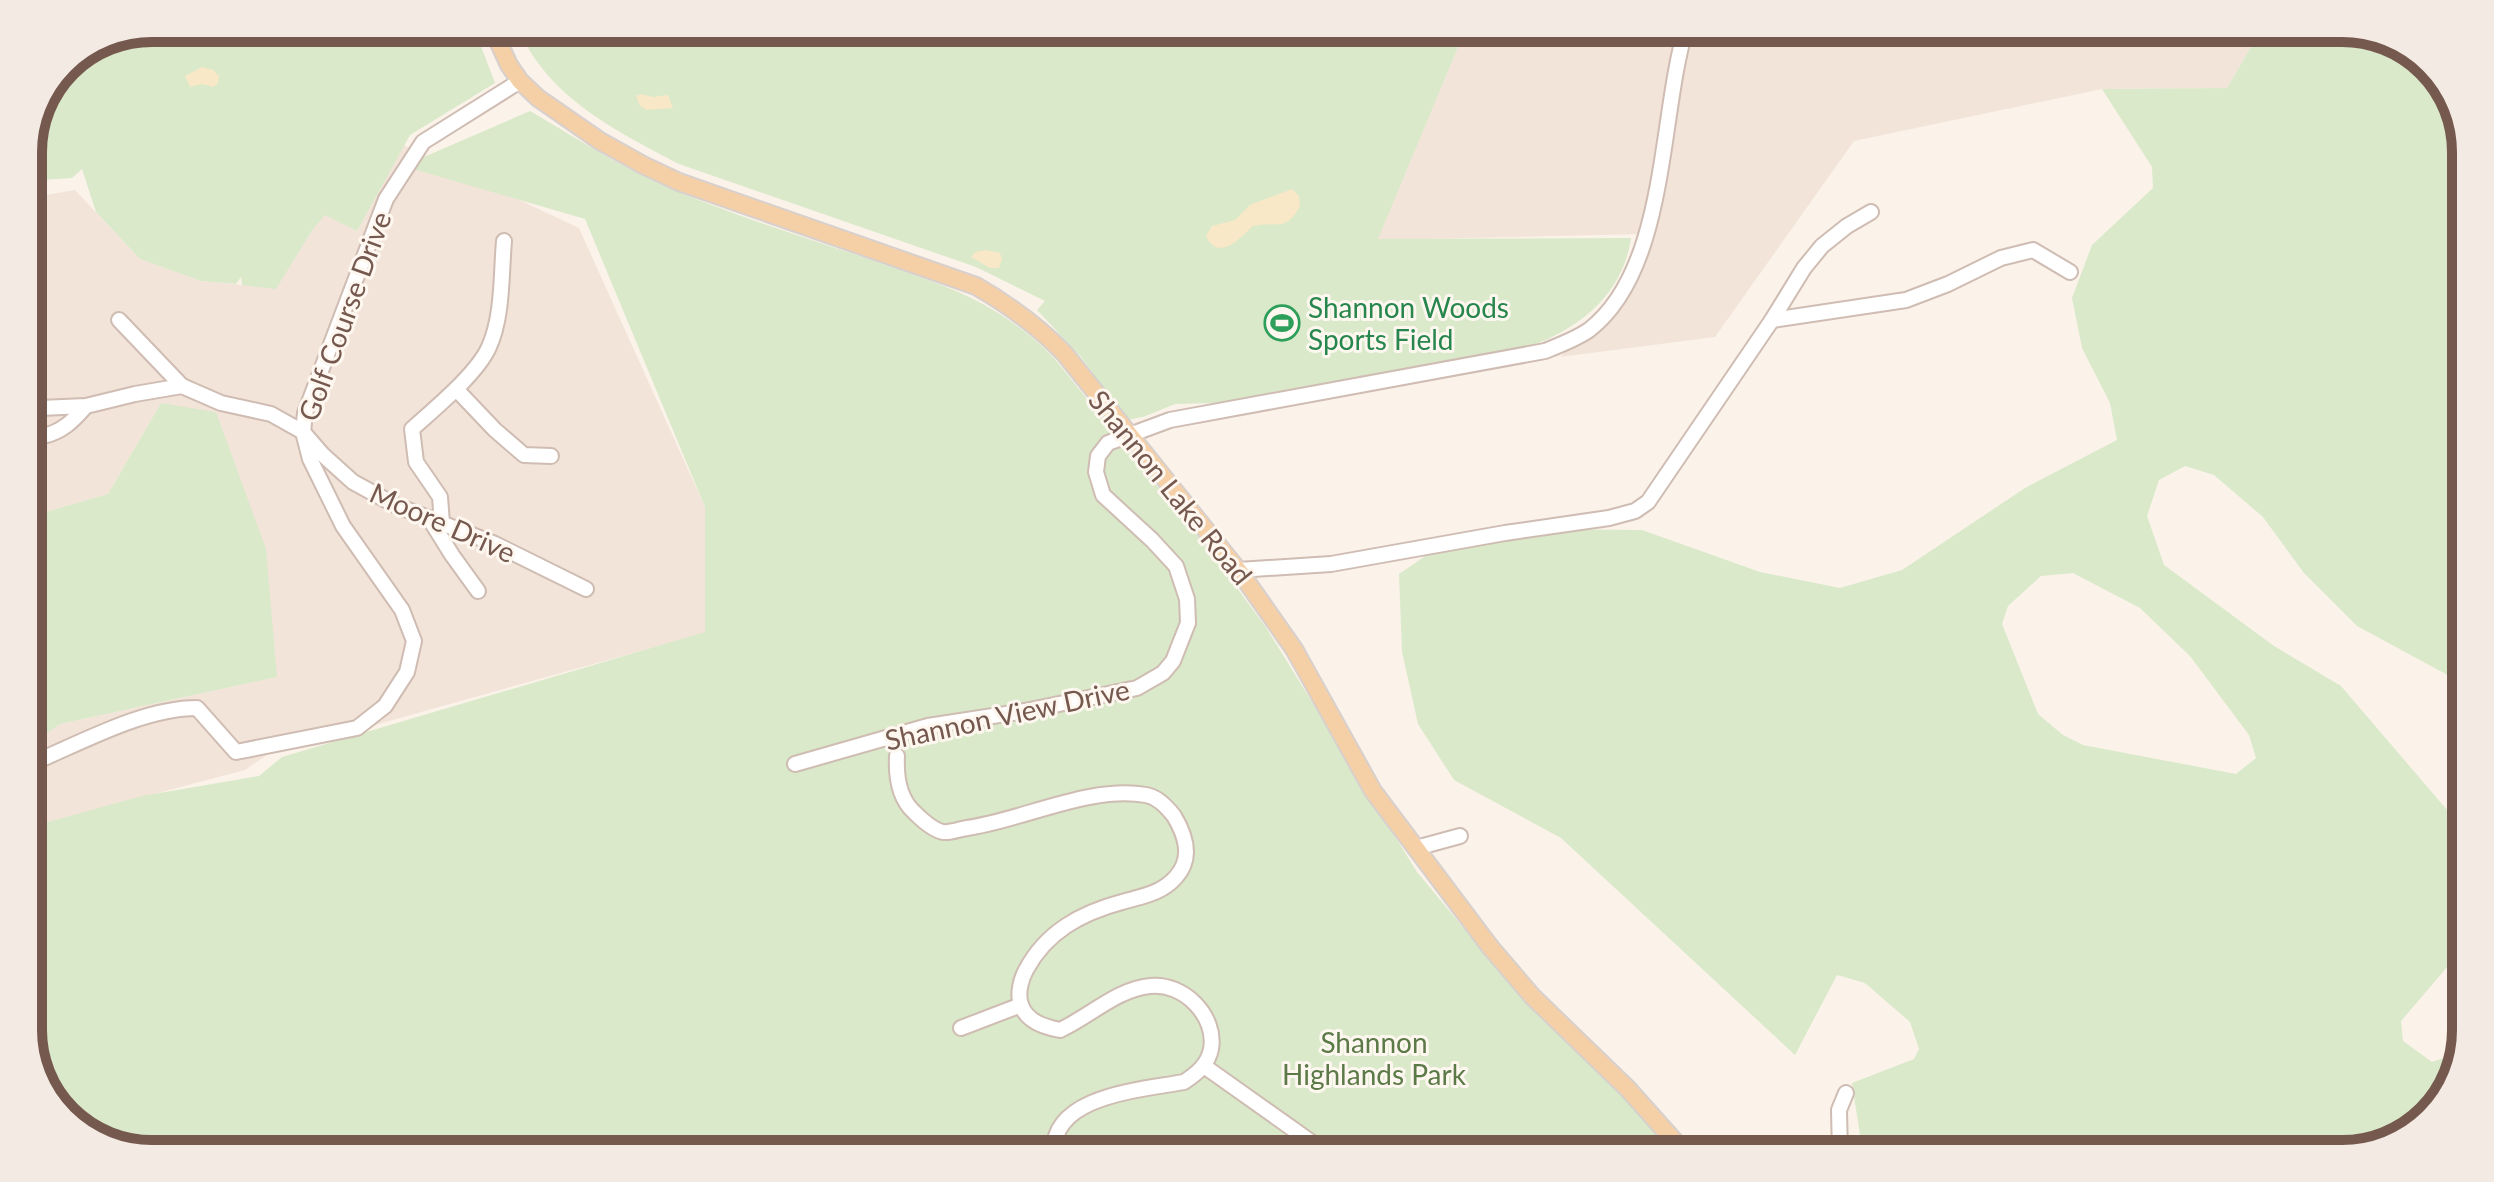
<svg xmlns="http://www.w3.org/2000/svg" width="2494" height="1182" viewBox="0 0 2494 1182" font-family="Lato,sans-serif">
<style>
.residential{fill:#f3e4d9}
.green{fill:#d9e9c9;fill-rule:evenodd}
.sand{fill:#f8e8c7}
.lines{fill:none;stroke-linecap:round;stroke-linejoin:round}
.minor-casing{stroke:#cfbcb2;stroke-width:18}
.major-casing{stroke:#d8d0cd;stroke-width:20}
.minor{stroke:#fff;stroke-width:14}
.major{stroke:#f5d0a7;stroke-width:16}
.labels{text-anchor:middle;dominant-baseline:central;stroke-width:6;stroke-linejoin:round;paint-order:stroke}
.leisure-label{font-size:28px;fill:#27864d;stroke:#fef7f0;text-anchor:start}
.street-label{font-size:28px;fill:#75584e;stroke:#fef7f0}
.park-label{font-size:28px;fill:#5b7a47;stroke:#fef7f0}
.rim{fill:none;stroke:#75584e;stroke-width:10}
</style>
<rect width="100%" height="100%" fill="#fbf3ea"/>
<g class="residential">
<path d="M1466 28H2262L2227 88 2102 89 1854 141 1715 337 1560 357 1609 310 1646 234 1377 240Z"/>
<path d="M403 145 579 228 705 507V633L267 755 245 770 37 825 28 833V747L60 724 277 677 161 403 108 494 28 517V187L40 196 75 190 140 259 201 281 276 288 323 213 357 231Z"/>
</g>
<g class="green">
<path d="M152 28H474L495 83 410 135 357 231 325 215 313 229 276 289 242 285 241 277 236 284 201 281 140 259 96 212 82 169 72 178 28 181V144L65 64Z"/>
<path d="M518 28H1466L1378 239 1631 238C1623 292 1584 325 1536 344L1215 403 1175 404 1143 417 1127 420 1081 357 1037 310 1045 301 976 267 679 164C616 131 547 97 518 28Z"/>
<path d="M2262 28H2342L2397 41 2445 83 2466 144V685L2357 626 2304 573 2263 517 2214 475 2185 466 2159 480 2147 516 2164 565 2274 646 2341 686 2466 832V945L2401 1021 2403 1041 2432 1062 2461 1052 2453 1085 2411 1133 2343 1154H1863L1852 1083 1914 1059 1919 1049 1910 1022 1865 983 1837 975 1795 1055 1561 838 1454 780 1418 724 1402 652 1399 574 1453 537 1526 529 1642 530 1760 572 1840 588 1902 570 2025 488 2117 440 2110 403 2082 348 2072 298 2092 245 2153 188 2152 167 2102 89 2227 88ZM2073 573 2140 608 2190 656 2249 735 2256 758 2236 774 2083 745 2063 735 2038 714 2002 624 2008 606 2041 576Z"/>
<path d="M530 111C583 142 633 175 691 197 749 220 809 239 869 259 945 286 995 299 1054 358L1209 550 1265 626 1417 872 1525 1002 1647 1120 1676 1154H152L97 1141 49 1099 28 1039V833L37 825 142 796 259 776 282 757 705 632V507L585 219 403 166Z"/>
<path d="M161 403 216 412 266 549 277 677 60 724 28 747V517L108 494Z"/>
</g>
<g class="sand">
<path d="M202 67 213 70 219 76 218 83 213 87 202 84 190 87 185 76Z"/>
<path d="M641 94 653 97 668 95 673 108 646 110 640 106 636 96Z"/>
<path d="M1292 189 1299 196 1300 206C1286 233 1276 221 1253 226 1241 237 1219 263 1206 236L1212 226 1235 220 1250 205Z"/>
<path d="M986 250 1000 253 1002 259 999 268H990L971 257 975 252Z"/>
</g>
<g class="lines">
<defs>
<g id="minor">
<path d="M1637 28 1683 38"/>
<path d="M119 320 182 386"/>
<path d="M1772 320 1906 300 1948 284 2001 258 2033 250 2070 272"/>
<path d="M456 389 495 430 524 455 551 456"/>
<path d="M86 406C73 421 62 432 43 436L34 429 32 416 40 408 86 406 135 394 182 386 221 403 271 414 303 432 323 455 353 482 395 505 495 544 586 589"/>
<path d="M429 518 452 555 478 591"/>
<path d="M442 523 440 497 416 462 412 429C434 409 477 374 489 347 503 316 501 275 504 241"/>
<path d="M1238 570 1331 564 1505 533 1609 518 1635 511 1648 502 1772 320 1804 268 1822 246 1847 226 1871 212"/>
<path d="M897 756C896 775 899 798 914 812 921 819 933 830 943 832 950 833 960 829 967 828 1023 820 1090 785 1146 795 1158 797 1167 807 1174 816 1186 836 1193 858 1176 877 1161 894 1142 896 1122 902 1081 913 1046 932 1026 970 1021 979 1017 994 1021 1005 1027 1022 1045 1027 1060 1030 1089 1017 1117 989 1150 986 1183 982 1217 1016 1211 1049 1208 1065 1196 1074 1184 1082 1142 1090 1050 1095 1054 1154"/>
<path d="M795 764 928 726 1025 711 1137 688 1163 673 1173 661 1188 623 1187 599 1176 566 1152 540 1103 495 1096 472 1098 456 1108 443 1170 420 1545 351C1560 345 1576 339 1589 330 1668 269 1659 117 1686 28"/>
<path d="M28 765C79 744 142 708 197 708L236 752 357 728 385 706 407 672 414 641 402 610 343 526 310 459 303 432 305 413 386 199 423 142 520 81"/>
<path d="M1416 848 1460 836"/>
<path d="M961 1028 1021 1005"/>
<path d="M1204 1066 1328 1154"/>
<path d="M1840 1154 1839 1110 1846 1093"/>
</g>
<path id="major" d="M492 28 509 65 520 81 538 98 600 141 643 165 679 182 976 286C1009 305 1038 326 1064 353L1242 575 1294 649 1373 791 1491 948 1533 997 1628 1089 1686 1154"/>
</defs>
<use href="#minor" class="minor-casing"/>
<use href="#major" class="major-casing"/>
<use href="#minor" class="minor"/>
<use href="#major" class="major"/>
</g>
<defs>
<symbol id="stadium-ring" viewBox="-11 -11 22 22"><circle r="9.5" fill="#fef7f0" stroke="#2e9e5b" stroke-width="1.5"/><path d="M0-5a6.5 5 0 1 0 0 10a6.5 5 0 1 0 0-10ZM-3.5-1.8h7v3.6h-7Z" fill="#2e9e5b"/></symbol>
</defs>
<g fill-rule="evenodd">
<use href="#stadium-ring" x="1262" y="303" width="40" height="40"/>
</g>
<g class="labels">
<g class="leisure-label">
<text x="1308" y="307">Shannon Woods<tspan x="1308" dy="32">Sports Field</tspan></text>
</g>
<g class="street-label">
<text transform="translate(344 316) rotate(-70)">Golf Course Drive</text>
<text transform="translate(1171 487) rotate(51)">Shannon Lake Road</text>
<text transform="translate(443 522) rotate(24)">Moore Drive</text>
<text transform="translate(1007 714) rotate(-12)">Shannon View Drive</text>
</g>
<g class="park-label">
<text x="1374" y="1042">Shannon<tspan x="1374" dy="32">Highlands Park</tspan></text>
</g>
</g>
<path d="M0 0H2494V1182H0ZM152 42H2342A110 110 0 0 1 2452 152V1030A110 110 0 0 1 2342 1140H152A110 110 0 0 1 42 1030V152A110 110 0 0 1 152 42Z" fill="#f3eae3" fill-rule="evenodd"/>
<path class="rim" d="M152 42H2342A110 110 0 0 1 2452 152V1030A110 110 0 0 1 2342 1140H152A110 110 0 0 1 42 1030V152A110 110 0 0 1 152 42Z"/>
</svg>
